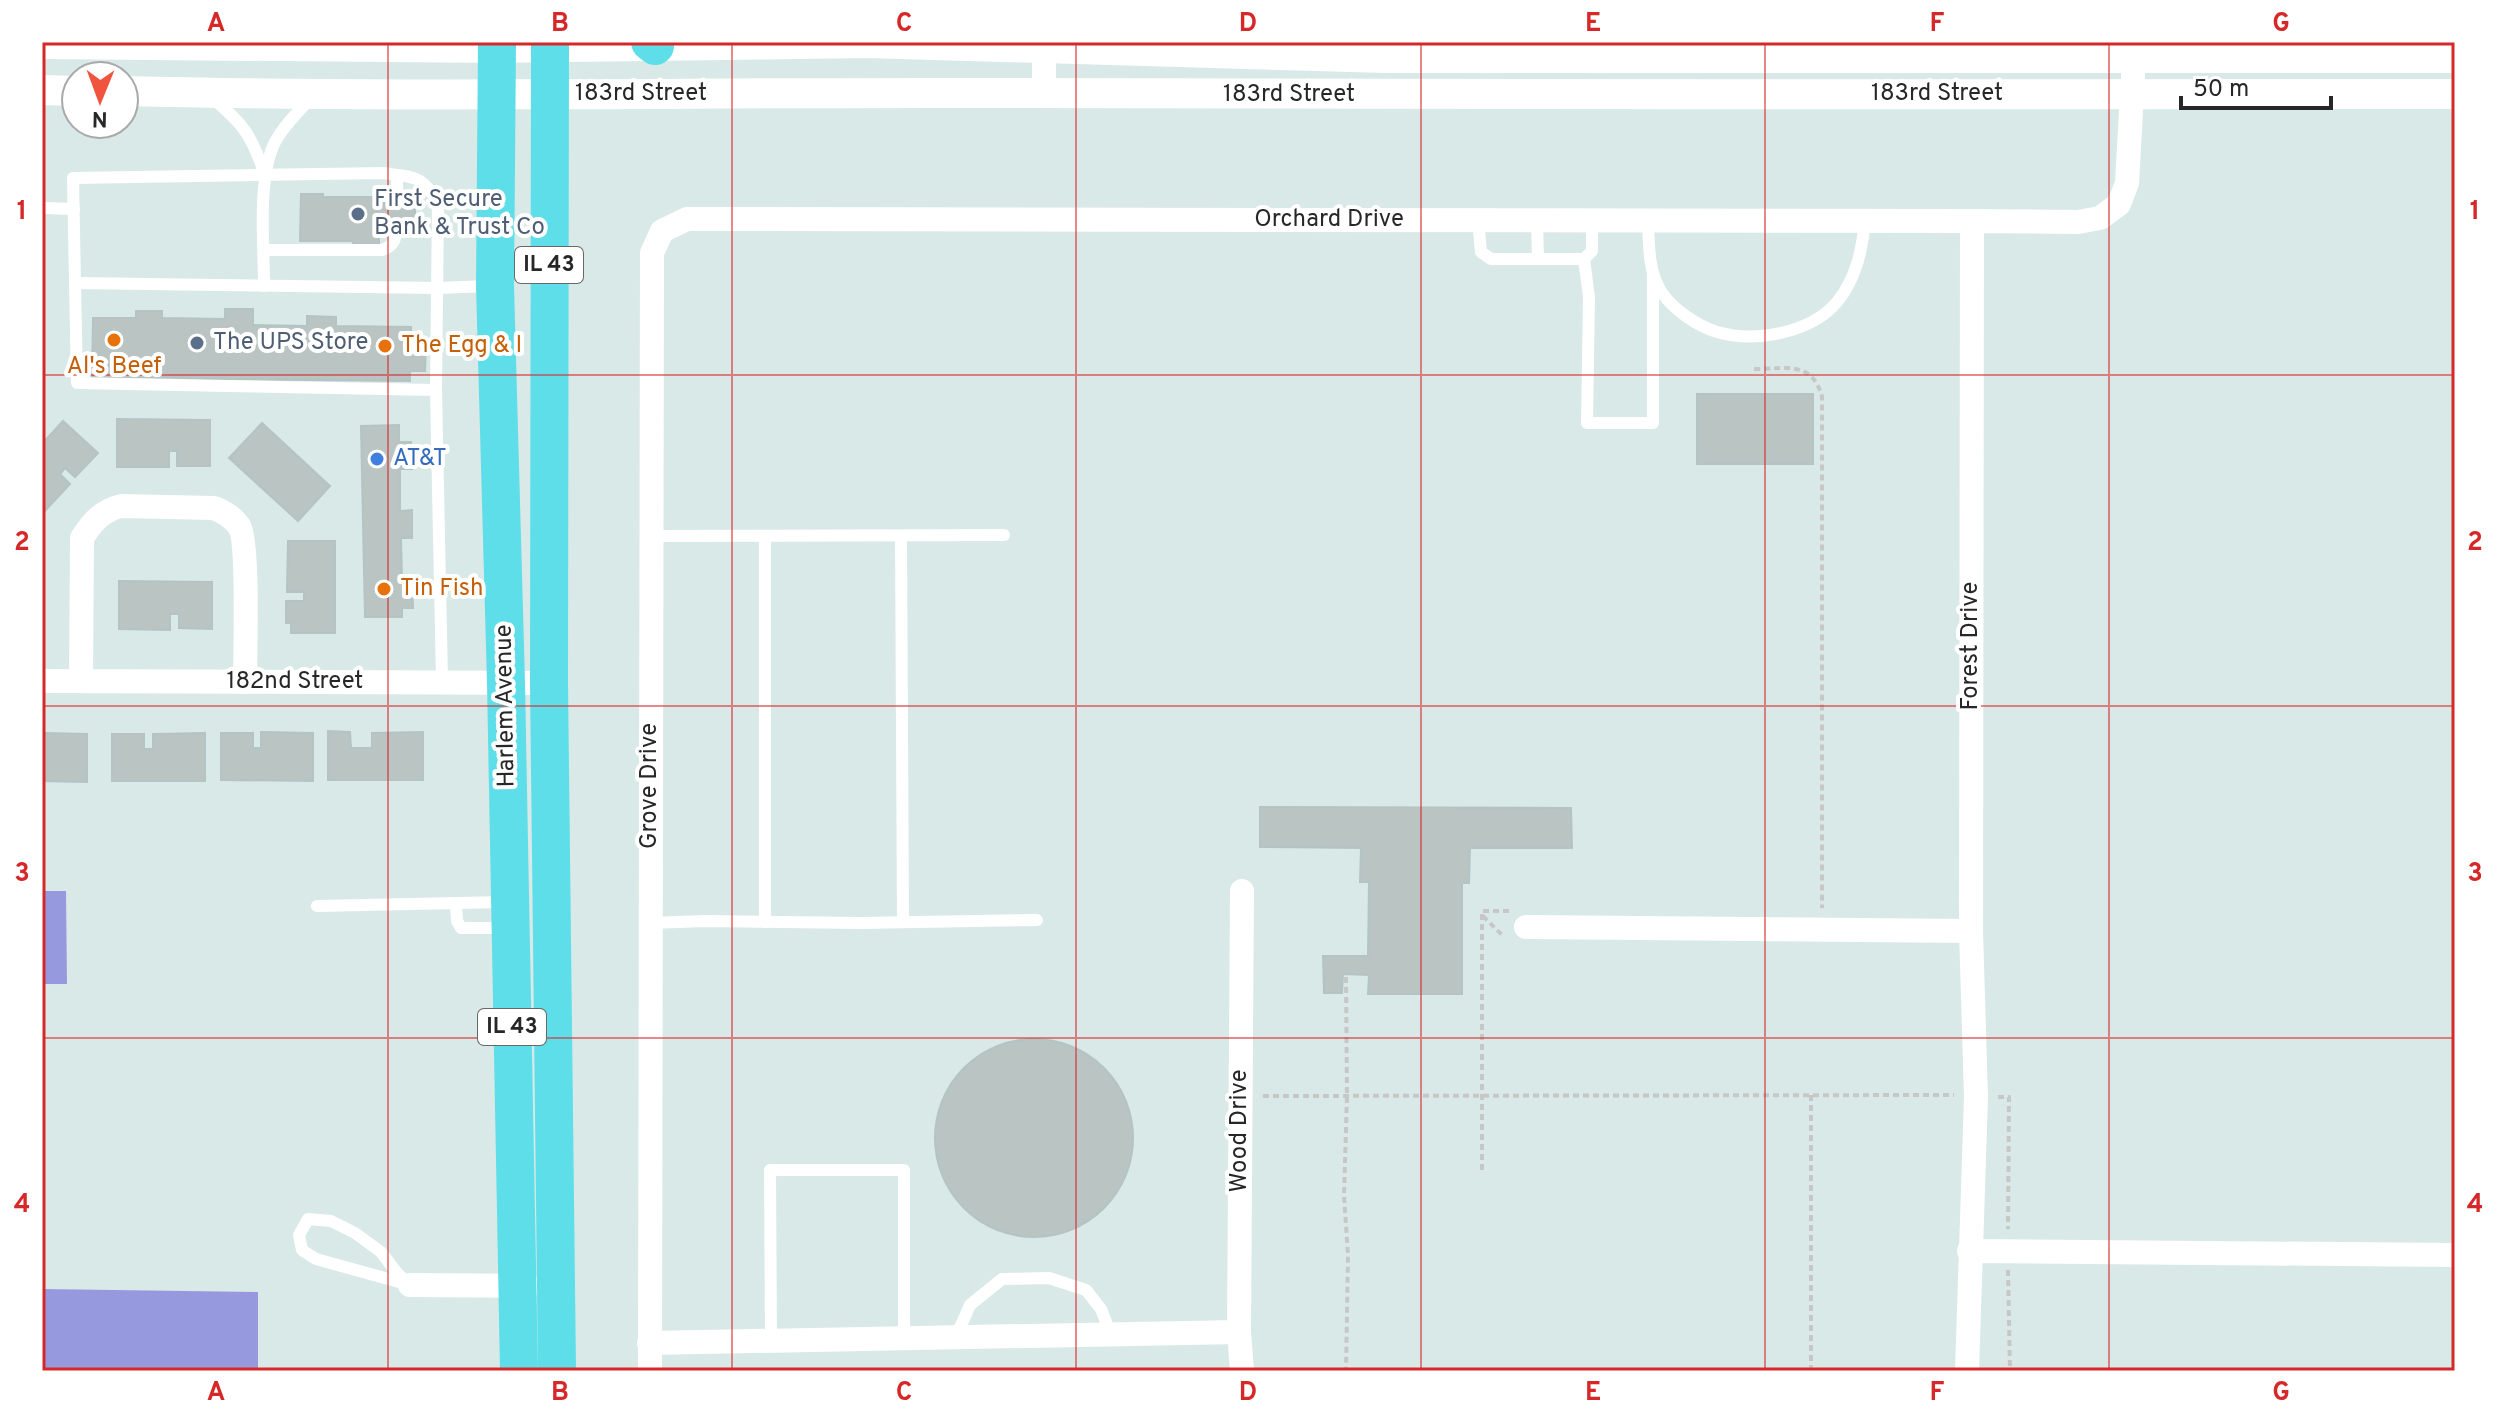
<svg xmlns="http://www.w3.org/2000/svg" width="2497" height="1413" viewBox="0 0 2497 1413" font-family="Overpass,sans-serif">
<style>
.green{fill:#9799de}
.building{fill:#b9c4c3;stroke:#b3c4c3;stroke-width:2}
.lines{fill:none;stroke-linecap:round;stroke-linejoin:round}
.path{stroke:#c7c7c7;stroke-width:4;stroke-dasharray:6 4;stroke-linecap:butt}
.service{stroke:#fff;stroke-width:12}
.minor{stroke:#fff;stroke-width:24}
.tertiary{stroke:#fff;stroke-width:30}
.primary{stroke:#5edee9;stroke-width:38}
.grid{fill:none;stroke:#d62828;stroke-width:2;stroke-opacity:0.55}
.service-dot{fill:#5c6f8a;stroke:#fff;stroke-width:3}
.food-dot{fill:#e8710a;stroke:#fff;stroke-width:3}
.shop-dot{fill:#3f7fe0;stroke:#fff;stroke-width:3}
.labels{text-anchor:middle;dominant-baseline:central;stroke-width:8;stroke-linejoin:round;paint-order:stroke}
.shield{fill:#fff;stroke:#686868;stroke-width:2}
.shield-label{font-size:22px;font-weight:bold;fill:#272727}
.street-label{font-size:24px;fill:#272727;stroke:#fff}
.service-label{font-size:24px;fill:#4e5e75;stroke:#fff;text-anchor:start}
.food-label{font-size:24px;fill:#c56008;stroke:#fff;text-anchor:start}
.shop-label{font-size:24px;fill:#366cbe;stroke:#fff;text-anchor:start}
.neatline{fill:none;stroke:#d62828;stroke-width:3}
.grid-label{font-size:26px;text-anchor:middle;font-weight:bold;fill:#d62828}
</style>
<rect width="100%" height="100%" fill="#d9e9e7"/>
<g class="green">
<path d="M42 891H66L67 984H42Z"/>
<path d="M42 1289 258 1292V1371H42Z"/>
</g>
<g class="building">
<path d="M301 194H323V197H379V202H415V227L379 226V246H353V241H300Z"/>
<path d="M225 309H253V325L307 326V316L336 317V326L411 327V342H426L425 371H410V381L92 378 93 318H136V311H162V318L225 319Z"/>
<rect x="1697" y="394" width="116" height="70"/>
<path d="M117 419 210 420V466H177V451H169V467H117Z"/>
<path d="M63 421 98 453 75 477 65 468 60 474 70 484 42 514V444Z"/>
<path d="M262 423 330 486 298 521 229 458Z"/>
<path d="M399 425V442H411L412 469H400V511L412 510V538H401L402 580 412 579 413 608H402V617H365L361 426Z"/>
<path d="M288 541H335V633H291V623H286V601H304V592H287Z"/>
<path d="M119 581 212 582V629L179 628V614H170V630L119 629Z"/>
<path d="M328 731 350 732 351 748H372V733L423 732V780H328Z"/>
<path d="M261 732 313 733V781L221 780V733H253V748H261Z"/>
<path d="M42 733 87 734V782L42 781Z"/>
<path d="M205 733V781H112V734H144V749H153V734Z"/>
<path d="M1260 807 1571 808 1572 848H1470L1469 883H1462V994H1368L1369 975 1343 974 1342 993H1324L1323 956H1368L1369 882H1360L1361 848 1260 847Z"/>
<circle cx="1034" cy="1138" r="99"/>
</g>
<g class="lines">
<g class="path">
<path d="M1754 369C1786 369 1812 360 1822 397V908"/>
<path d="M1483 916 1504 937"/>
<path d="M1346 977 1347 1096 1344 1195 1348 1255 1346 1371"/>
<path d="M1811 1095V1371"/>
<path d="M1263 1096 1954 1095"/>
<path d="M1998 1097H2009L2008 1229"/>
<path d="M1482 1170V911H1512"/>
<path d="M2008 1270 2010 1371"/>
</g>
<g class="service">
<path d="M212 98C243 123 252 136 265 175"/>
<path d="M397 175V202"/>
<path d="M42 208 74 209"/>
<path d="M1478 220 1481 252 1491 259H1584L1592 251V221"/>
<path d="M1537 221 1538 259"/>
<path d="M1648 221C1649 245 1648 272 1662 293 1673 309 1697 326 1717 332 1755 343 1811 333 1837 302 1856 279 1862 250 1865 221"/>
<path d="M264 250H382C394 246 396 239 397 227"/>
<path d="M1584 259 1589 297 1587 423H1653V274"/>
<path d="M75 283 73 178 383 173C413 177 424 175 438 204L436 390"/>
<path d="M264 286C264 245 257 178 275 142 284 125 298 112 311 98"/>
<path d="M651 536 1004 535"/>
<path d="M901 537 903 922"/>
<path d="M442 682 436 390 77 383 75 283 438 288 489 286"/>
<path d="M456 903 457 921 461 928H506"/>
<path d="M317 906 505 902"/>
<path d="M765 922V537"/>
<path d="M650 923 705 921 861 923 1037 920"/>
<path d="M308 1219 331 1221 355 1233 381 1252 397 1273 410 1285 316 1259 302 1250 299 1235Z"/>
<path d="M956 1337 970 1305 1002 1279 1049 1278 1086 1290 1101 1309 1111 1335"/>
<path d="M771 1341 770 1170H904V1338"/>
</g>
<g class="minor">
<path d="M1044 42V94"/>
<path d="M42 681 549 683"/>
<path d="M81 681 82 538C93 521 102 511 121 506L214 508C224 512 233 517 239 526 249 541 245 656 245 682"/>
<path d="M1526 927 1971 931"/>
<path d="M1969 1251 2455 1255"/>
<path d="M410 1285 529 1286"/>
<path d="M649 1343 1239 1332"/>
<path d="M650 1371 652 253 662 231 687 219 1972 221"/>
<path d="M1242 1371 1239 1332 1242 891"/>
<path d="M1967 1371 1976 1097 1971 931 1972 221 2078 222 2100 218 2119 204 2127 183 2134 58 2139 42"/>
</g>
<g class="tertiary">
<path d="M42 44 497 48 867 43 1385 58H2455"/>
<path d="M42 90 76 91"/>
<path d="M124 91C413 98 702 92 991 93 1479 95 1967 94 2455 94"/>
</g>
<g class="primary">
<path d="M497 42 495 286 506 683 519 1371"/>
<path d="M550 42 549 683 557 1371"/>
<path d="M650 42 655 46"/>
</g>
</g>
<path class="grid" d="M388 42V1371M732 42V1371M1076 42V1371M1421 42V1371M1765 42V1371M2109 42V1371M42 375H2455M42 706H2455M42 1038H2455"/>
<g class="service-dot">
<circle cx="358" cy="214" r="8"/>
<circle cx="197" cy="343" r="8"/>
</g>
<g class="food-dot">
<circle cx="114" cy="340" r="8"/>
<circle cx="385" cy="346" r="8"/>
<circle cx="384" cy="589" r="8"/>
</g>
<circle class="shop-dot" cx="377" cy="459" r="8"/>
<g class="labels">
<g class="shield">
<rect x="515" y="247" width="68" height="36" rx="6"/>
<rect x="478" y="1009" width="68" height="36" rx="6"/>
</g>
<g class="shield-label">
<text x="549" y="265">IL 43</text>
<text x="512" y="1027">IL 43</text>
</g>
<g class="street-label">
<text x="641" y="94">183rd Street</text>
<text x="1937" y="94">183rd Street</text>
<text x="1289" y="95">183rd Street</text>
<text x="1329" y="220">Orchard Drive</text>
<text transform="translate(1971 646) rotate(-90)">Forest Drive</text>
<text x="295" y="682">182nd Street</text>
<text transform="translate(506 706) rotate(-91)">Harlem Avenue</text>
<text transform="translate(650 786) rotate(-90)">Grove Drive</text>
<text transform="translate(1240 1131) rotate(-90)">Wood Drive</text>
</g>
<g class="service-label">
<text x="374" y="200">First Secure<tspan x="374" dy="28">Bank &amp; Trust Co</tspan></text>
<text x="213" y="343">The UPS Store</text>
</g>
<g class="food-label">
<text x="401" y="346">The Egg &amp; I</text>
<text x="114" y="367" text-anchor="middle">Al's Beef</text>
<text x="400" y="589">Tin Fish</text>
</g>
<g class="shop-label">
<text x="393" y="459">AT&amp;T</text>
</g>
</g>
<rect width="2497" height="1413" fill="none" stroke="#ffffff" stroke-width="88"/>
<g transform="translate(100 100) rotate(181)"><circle r="38" fill="#ffffff" stroke="#a9a9a9" stroke-width="2"/>
<path d="M0-6L14 30L0 20L-14 30Z" fill="#f1543e"/>
<text y="-12" font-size="22" font-weight="bold" text-anchor="middle" fill="#272727">N</text>
</g>
<path d="M2181 96v12h150v-12" fill="none" stroke="#272727" stroke-width="4"/>
<text x="2193" y="96" font-size="24" fill="#272727" stroke="#ffffff" stroke-width="6" paint-order="stroke">50 m</text>
<rect x="44" y="44" width="2409" height="1325" class="neatline"/>
<g class="grid-label">
<text x="216" y="31">A</text>
<text x="560" y="31">B</text>
<text x="904" y="31">C</text>
<text x="1248" y="31">D</text>
<text x="1593" y="31">E</text>
<text x="1937" y="31">F</text>
<text x="2281" y="31">G</text>
<text x="22" y="219">1</text>
<text x="2475" y="219">1</text>
<text x="22" y="550">2</text>
<text x="2475" y="550">2</text>
<text x="22" y="881">3</text>
<text x="2475" y="881">3</text>
<text x="22" y="1212">4</text>
<text x="2475" y="1212">4</text>
<text x="216" y="1400">A</text>
<text x="560" y="1400">B</text>
<text x="904" y="1400">C</text>
<text x="1248" y="1400">D</text>
<text x="1593" y="1400">E</text>
<text x="1937" y="1400">F</text>
<text x="2281" y="1400">G</text>
</g>
</svg>
